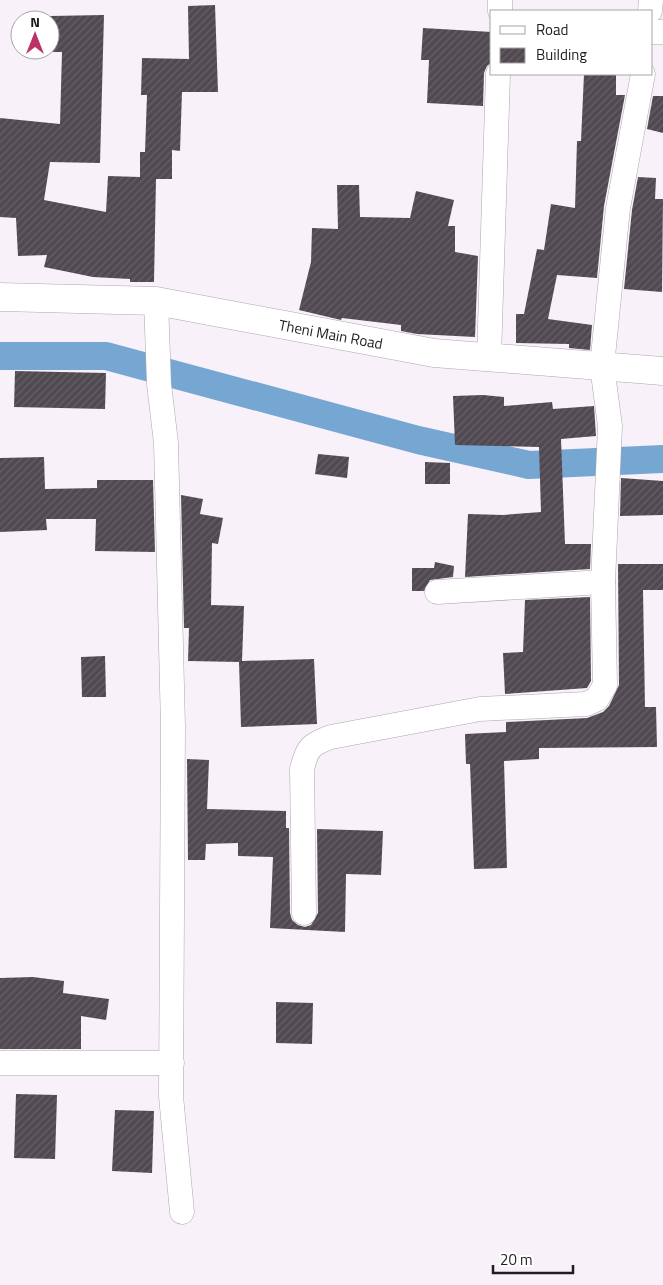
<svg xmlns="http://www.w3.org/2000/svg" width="663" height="1285" viewBox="0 0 663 1285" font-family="'Titillium Web',sans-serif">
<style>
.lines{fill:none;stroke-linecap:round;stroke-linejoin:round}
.canal{stroke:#76a7d2;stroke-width:28}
.building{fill:url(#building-hatch)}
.street-casing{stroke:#ada6ae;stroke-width:25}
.primary-casing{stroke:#ada6ae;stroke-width:29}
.street{stroke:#fff;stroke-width:24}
.primary{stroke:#fff;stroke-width:28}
.labels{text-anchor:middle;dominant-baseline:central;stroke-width:5;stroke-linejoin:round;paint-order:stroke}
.street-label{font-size:15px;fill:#201d20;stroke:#fff}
</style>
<defs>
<pattern id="building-hatch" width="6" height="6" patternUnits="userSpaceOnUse" patternTransform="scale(1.25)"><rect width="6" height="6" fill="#504951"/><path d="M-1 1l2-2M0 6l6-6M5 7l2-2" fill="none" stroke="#666066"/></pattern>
</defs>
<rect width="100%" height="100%" fill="#f9f1fa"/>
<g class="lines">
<path class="canal" d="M0 356H106L418 440 529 465 663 459"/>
</g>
<g class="building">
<path d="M215 5 218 92H182L180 151 172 150V179H156L154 282H130V279L93 277 44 267 47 255 18 256 16 218 0 217V118L60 124 62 52H50V16L104 15 100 163 50 162 44 200 106 212 108 176 140 177V152H145L147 95H141L142 58 189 59 188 6Z"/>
<path d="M423 28 492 32V62L487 66 484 73 483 106 427 103 429 60H421Z"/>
<path d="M584 74H616V95H625L604 206 597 278 557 275 548 319 592 325 590 350 569 348V344L516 343V314H524L537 249 544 250 551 204 575 208 577 141H581Z"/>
<path d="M653 96H663V133L647 129Z"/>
<path d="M638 177 656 178 655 199H663L662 292 624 289 632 210Z"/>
<path d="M337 185H359L360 217 410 218 416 191 454 200 448 226H455V252L478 256 475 337 417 334 401 331V325L342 318 341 320 299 310 311 262 312 228 338 229Z"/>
<path d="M15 371 106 373 105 409 14 407Z"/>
<path d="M483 395 504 397V406L552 402 553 409 594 406 596 436 561 439 565 544H591L590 569 465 577 468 514 503 515 541 512 539 447 455 445 453 396Z"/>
<path d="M318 454 349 457 347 478 315 474Z"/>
<path d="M44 457 45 489 97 488V480H153L155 552 95 551 96 519H46L47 530 0 532V458Z"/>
<path d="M425 462 450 463V484H425Z"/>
<path d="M621 478 663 481V515L620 516Z"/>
<path d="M181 495 203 499 200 514 223 518 218 544 212 543 211 605 244 606 242 661 314 659 317 724 241 727 239 662 188 661 189 628H184Z"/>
<path d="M435 562 454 566 453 577 430 580 424 591H412V568H434Z"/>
<path d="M618 564H663V590H643L645 707H656L657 747 539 748V759L504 761 507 868 474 869 470 764H466L465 734 506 732V722L587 718 603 712 609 706 619 685Z"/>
<path d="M590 597 591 681 587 688 505 694 503 653 523 652 525 600Z"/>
<path d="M105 656 106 697H82L81 657Z"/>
<path d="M187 759 209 760 207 809 286 811V828H289L290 913 292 920 298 925 305 927 311 925 318 913 317 829 383 831 381 875 346 874 345 932 270 928 273 857 238 856V843L206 844 205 860H188Z"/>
<path d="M33 977 64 981 63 993 109 999 106 1020 81 1016V1049H0V978Z"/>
<path d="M276 1002 313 1003 312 1044 276 1043Z"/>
<path d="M16 1094 57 1095 55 1159 14 1158Z"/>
<path d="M115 1110 154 1111 152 1173 112 1171Z"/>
</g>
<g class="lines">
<defs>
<g id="street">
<path d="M500 11V0"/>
<path d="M650 11 651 0"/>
<path d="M652 32H663"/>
<path d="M156 301 159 384 166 443 173 727 171 1096 182 1212"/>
<path d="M489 357 498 74"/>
<path d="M437 592 603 582"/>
<path d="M304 913 302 769C307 748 311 744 331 737L480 709 586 704 597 699 605 685 603 582 610 426 602 366 618 208 643 74"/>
<path d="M0 1063H172"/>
</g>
<g id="primary">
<path id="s1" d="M0 297 156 301 434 353 663 371"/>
</g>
</defs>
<use href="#street" class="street-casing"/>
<use href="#primary" class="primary-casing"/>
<use href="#street" class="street"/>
<use href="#primary" class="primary"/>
</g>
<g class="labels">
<g class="street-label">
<text stroke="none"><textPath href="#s1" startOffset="334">Theni Main Road</textPath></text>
</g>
</g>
<rect x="490" y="10" width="162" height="65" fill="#ffffff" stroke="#a6a5a6"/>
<rect x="500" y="26" width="25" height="8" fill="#ffffff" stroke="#a6a5a6"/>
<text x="536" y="35" font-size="15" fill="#201d20">Road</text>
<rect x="500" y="48" width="25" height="15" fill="url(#building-hatch)" stroke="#a6a5a6"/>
<text x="536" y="60" font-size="15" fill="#201d20">Building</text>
<g transform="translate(35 35)"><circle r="24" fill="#ffffff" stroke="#a6a5a6"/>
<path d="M0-4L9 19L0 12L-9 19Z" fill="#bd3165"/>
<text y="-8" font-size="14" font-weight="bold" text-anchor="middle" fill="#201d20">N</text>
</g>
<path d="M493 1265v8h80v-8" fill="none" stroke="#201d20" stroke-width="2.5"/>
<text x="500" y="1265" font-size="15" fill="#201d20" stroke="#ffffff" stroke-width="4" paint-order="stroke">20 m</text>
</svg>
